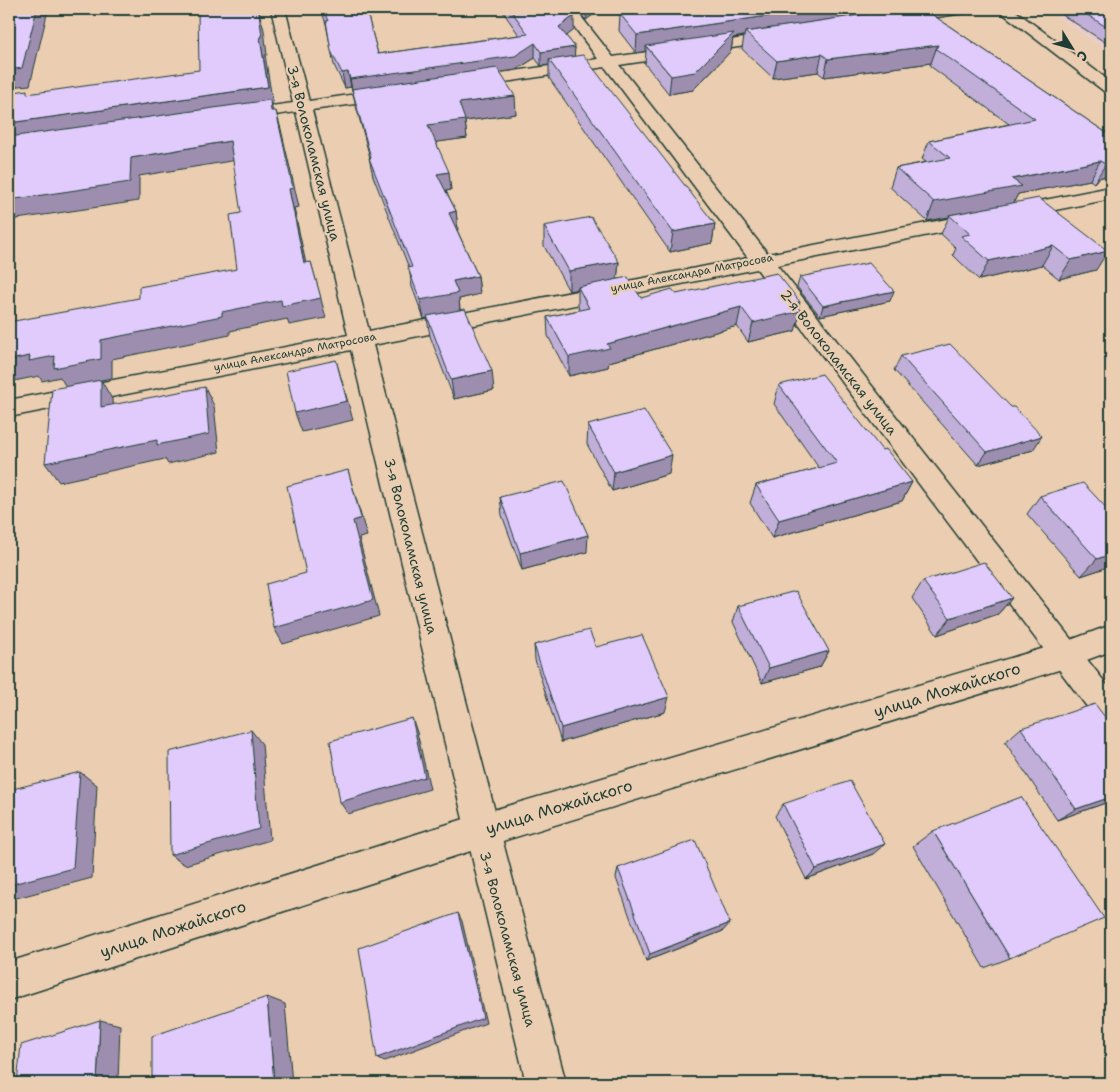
<svg xmlns="http://www.w3.org/2000/svg" width="1120" height="1092" viewBox="0 0 1120 1092" font-family="'Shantell Sans',sans-serif">
<style>
.built{fill:#e8cdc8}
.lines{fill:none;stroke-linecap:round;stroke-linejoin:round}
.minor-casing{stroke:#1f3d34;stroke-width:3}
.secondary-casing{stroke:#1f3d34;stroke-width:3}
.minor{fill:#ebceb2;fill-rule:evenodd}
.secondary{fill:#ebceb2;fill-rule:evenodd}
.wall{fill:#c1afd9;stroke:#1f3d34}
.shaded-wall{fill:#9d8eb0;stroke:#1f3d34}
.building{fill:#e0cbfc;stroke:#1f3d34}
.labels{text-anchor:middle;dominant-baseline:central;stroke-width:4.5;stroke-linejoin:round;paint-order:stroke}
.far-street-label{font-size:11px;fill:#1f3d34;stroke:#ebceb2}
.street-label{font-size:14px;fill:#1f3d34;stroke:#ebceb2}
.near-street-label{font-size:16px;fill:#1f3d34;stroke:#ebceb2}
</style>
<rect width="100%" height="100%" fill="#ebceb2"/>
<filter id="ink" filterUnits="userSpaceOnUse"><feTurbulence type="fractalNoise" baseFrequency=".02" numOctaves="2"/><feDisplacementMap in="SourceGraphic" scale="10" xChannelSelector="R" yChannelSelector="G"/><feConvolveMatrix kernelMatrix="1 2 1 2 8 2 1 2 1" color-interpolation-filters="sRGB"/></filter>
<g filter="url(#ink)">
<path class="built" d="M1025 9H1111V54L1051 13Z"/>
<g class="lines">
<defs>
<g id="minor">
<path d="M271 9H285L309 101 391 89 397 91 399 94 397 97 391 99 312 110 369 331 748 258 605 67 465 88 459 86 457 83 459 80 465 78 598 59 561 9H575L613 57 779 33 784 34 786 37 784 40 779 41 619 65 768 254 1111 187V199L777 265 1111 690V729L1100 724 757 269 373 345 566 1083H526L351 350 9 417V400L348 335 296 112 235 121 229 120 227 116 229 112 235 111 293 103Z"/>
<path d="M937 9H971L964 13 896 23 891 22 889 19 891 16 896 15Z"/>
</g>
<g id="secondary">
<path d="M997 9H1013L1111 82V94L1105 92Z"/>
<path d="M1111 625V651L1065 668 480 848 9 1000V962L480 814 1065 642Z"/>
</g>
</defs>
<use href="#minor" class="minor-casing"/>
<use href="#secondary" class="secondary-casing"/>
<use href="#minor" class="minor"/>
<use href="#secondary" class="secondary"/>
</g>
<g class="wall">
<path d="M321 9H366L378 54 519 35 501 9H569L574 30 566 36 575 47 574 56 715 224 712 243 670 252 549 78V65L541 66 535 58 516 70 500 72 516 114 465 121 467 138 436 142 451 190 446 191 456 211 458 230H457L478 276 480 294 459 299 460 310 494 390 454 399 430 336 427 318 424 319 412 287 409 268 373 176 369 158H370L356 106 353 94 351 87 345 88 334 65 326 24Z"/>
<path d="M576 9H601L586 20Z"/>
<path d="M924 9 1111 136V175L1098 178 1094 183 1090 180 1018 194 1013 203 1096 270 1059 279 1042 265 979 280 953 255 956 248 941 234 949 217 927 221 890 187 896 168 926 162 922 159 929 141 1009 124 930 66 931 63 824 77 818 72 773 78 742 49 744 36 733 38 731 51 693 90 669 94 645 64 646 51 636 53 619 31 620 14Z"/>
<path d="M1053 9H1111V46Z"/>
<path d="M544 226 619 262 617 279 641 298 676 294 798 308 795 331 748 342 737 326 609 362 608 367 569 376 548 336 547 317 579 310 578 306V289L569 291 544 246Z"/>
<path d="M800 277 890 301 820 316 797 287Z"/>
<path d="M901 356 1033 450 978 465 894 370Z"/>
<path d="M779 385 882 450 912 482 902 501 772 538 750 503 756 485 819 468 774 404Z"/>
<path d="M588 425 669 474 612 491 587 444Z"/>
<path d="M1040 496 1111 513V566L1081 576 1027 514Z"/>
<path d="M500 497 587 552 522 570 502 515Z"/>
<path d="M923 581 1012 598 998 614 937 635 912 598Z"/>
<path d="M738 606 829 651 820 667 762 683 733 622Z"/>
<path d="M534 645 596 647 665 712 561 742 535 660Z"/>
<path d="M1111 725V801L1057 820 1005 742 1021 728Z"/>
<path d="M783 804 873 854 806 879 775 816Z"/>
<path d="M933 831 1010 958 984 968 913 846Z"/>
<path d="M618 868 723 931 646 961 616 878Z"/>
</g>
<g class="shaded-wall">
<path d="M37 9H47L48 10 30 85 9 87V70Z"/>
<path d="M587 9H601L586 20Z"/>
<path d="M816 9H902L745 32 744 36 733 38 731 51 693 90 669 94 671 76 646 46V51L636 53 637 35Z"/>
<path d="M259 12 264 30 267 55H265L273 105H271L275 118 9 143V123L268 87 260 38Z"/>
<path d="M574 16V30L559 42V27Z"/>
<path d="M535 43V58L516 70 353 94 350 79Z"/>
<path d="M938 45 936 49 931 63 824 77 828 59Z"/>
<path d="M575 47 574 62 549 60V65L541 66V52Z"/>
<path d="M822 54 818 72 773 78 777 61Z"/>
<path d="M348 72 351 87 345 88 342 73Z"/>
<path d="M515 96 516 114 465 121 467 138 431 143 428 125 459 103Z"/>
<path d="M276 111 281 129 299 207 294 208 310 282 304 263 289 189Z"/>
<path d="M230 141 237 160 139 176V201L10 220 9 231V200L131 158Z"/>
<path d="M1111 159V175L1098 178 1094 183 1108 160Z"/>
<path d="M1100 161 1090 180 1018 194 1013 204 949 215V217L927 221 934 202 1012 179Z"/>
<path d="M449 172 451 190 440 192 437 174Z"/>
<path d="M456 211 458 230 451 231 449 213Z"/>
<path d="M715 224 712 243 670 252 673 232Z"/>
<path d="M1053 246 1042 265 979 280 989 261Z"/>
<path d="M1108 251 1096 270 1059 279 1071 260Z"/>
<path d="M311 262 326 318 289 325 287 319 230 331V335L112 359V378L101 380 112 399 113 426 66 387 60 377 42 381 39 376 9 382V360L30 356H55L101 340 222 312Z"/>
<path d="M619 262 617 281 578 287V289L569 291V271Z"/>
<path d="M478 276 480 294 459 299 460 311 424 319 420 300 453 281Z"/>
<path d="M894 291 890 301 820 316 823 306Z"/>
<path d="M800 302 797 312 801 311 795 331 748 342 753 323 794 303Z"/>
<path d="M741 307 737 326 609 362 608 367 569 376V357L607 344Z"/>
<path d="M336 360 353 420 302 432 295 413Z"/>
<path d="M492 371 494 390 454 399 451 380Z"/>
<path d="M205 387 214 406 219 452 168 464 165 459 59 482 45 463Z"/>
<path d="M1042 436 1033 450 978 465 987 452Z"/>
<path d="M672 455 669 474 612 491 614 472Z"/>
<path d="M348 470 353 488 367 536 359 538 379 616 283 644 274 628 353 521Z"/>
<path d="M912 482 902 501 772 538 779 520Z"/>
<path d="M588 535 587 552 522 570 520 553Z"/>
<path d="M1111 554V566L1081 576 1097 559Z"/>
<path d="M1012 598 998 614 937 635 950 618Z"/>
<path d="M829 651 820 667 762 683 769 668Z"/>
<path d="M669 697 665 712 561 742V728Z"/>
<path d="M412 718 417 732 430 789 348 814 340 802Z"/>
<path d="M251 730 262 744 270 840 185 865 170 855Z"/>
<path d="M80 772 97 785 92 878 9 900V885Z"/>
<path d="M1111 797V801L1057 820 1076 809Z"/>
<path d="M885 844 873 854 806 879 816 869Z"/>
<path d="M458 913 462 921 486 1023 385 1061 377 1058Z"/>
<path d="M730 923 723 931 646 961 650 954Z"/>
<path d="M267 997 285 1004 292 1083H274Z"/>
<path d="M100 1020 120 1025 118 1083H97Z"/>
</g>
<g class="building">
<path d="M9 9H37L22 68 9 70Z"/>
<path d="M198 9H258L259 12 262 37 260 38 268 87 9 123V93L27 90V94L199 70Z"/>
<path d="M323 9H366L378 54 528 34 510 9H569L574 16 559 27 575 47 541 52 535 43 515 56 350 79 348 72 342 73 331 51 326 21H328Z"/>
<path d="M657 9H816L637 35 620 14Z"/>
<path d="M900 9H924L1111 136V159L1108 160 1105 164 1100 161 1012 179 1022 186 934 202 896 168 950 158 929 141 1035 119 936 49 938 45 828 59 822 54 777 61 745 32Z"/>
<path d="M1078 9H1111V30Z"/>
<path d="M734 33 695 72 671 76 646 46Z"/>
<path d="M583 55 715 224 673 232 549 60Z"/>
<path d="M497 68 515 96 459 103 465 120 428 125 449 172 437 174 456 211 449 213 478 276 453 281 458 293 420 300 408 268 412 267 369 158H371L352 89Z"/>
<path d="M270 100 271 111H276L293 188 289 189 304 263 311 262 321 298 282 306 281 300 222 312V316L101 340V359L54 368 55 356 29 361 30 356 9 360V322L139 298V287L237 269 230 215 241 213 230 141 131 158 130 182 9 200V137Z"/>
<path d="M1039 198 1108 251 1071 260 1053 246 989 261 961 236 970 234 949 215Z"/>
<path d="M591 217 619 262 569 271 544 226Z"/>
<path d="M869 263 894 291 823 306 800 277Z"/>
<path d="M777 273 800 302 794 303 801 311 753 323 741 307 607 344 610 348 569 357 547 317 589 308 578 287 628 277 641 298 672 289 676 294Z"/>
<path d="M465 309 492 371 451 380 427 316Z"/>
<path d="M950 344 1011 407H1014L1042 436 987 452 901 356Z"/>
<path d="M336 360 347 401 295 413 286 371Z"/>
<path d="M822 374 882 450 886 449 912 482 779 520 756 485 837 463 779 385Z"/>
<path d="M101 380V407L205 387 209 434 157 445V440L45 463 52 389Z"/>
<path d="M644 410 672 455 614 472 588 425Z"/>
<path d="M348 470 361 518 353 521 373 600 274 628 266 584 306 573 287 486Z"/>
<path d="M564 481 588 535 520 553 500 497Z"/>
<path d="M1083 483 1111 513V554L1097 559 1040 496Z"/>
<path d="M984 562 1012 598 950 618 923 581Z"/>
<path d="M796 591 829 651 769 668 738 606Z"/>
<path d="M589 630 596 647 642 635 669 697 561 728 534 645Z"/>
<path d="M1095 704 1111 725V797L1076 809 1021 728Z"/>
<path d="M412 718 425 777 340 802 330 741Z"/>
<path d="M251 730 259 829 170 855 169 752Z"/>
<path d="M80 772 73 868 9 885V790Z"/>
<path d="M850 781 885 844 816 869 783 804Z"/>
<path d="M1021 797 1104 918 1010 958 933 831Z"/>
<path d="M695 840 730 923 650 954 618 868Z"/>
<path d="M458 913 483 1018 377 1058 359 948Z"/>
<path d="M267 997 274 1083H152V1036Z"/>
<path d="M100 1020 97 1083H17L21 1045Z"/>
</g>
</g>
<g class="labels">
<g class="far-street-label">
<text transform="translate(692 273) rotate(-11)">улица Александра Матросова</text>
<text transform="translate(295 352) rotate(-11)">улица Александра Матросова</text>
</g>
<g class="street-label">
<text transform="translate(314 153) rotate(76)">3-я Волоколамская улица</text>
<text transform="translate(839 362) rotate(52)">2-я Волоколамская улица</text>
<text transform="translate(411 546) rotate(76)">3-я Волоколамская улица</text>
<text transform="translate(508 939) rotate(75)">3-я Волоколамская улица</text>
</g>
<g class="near-street-label">
<text transform="translate(947 690) rotate(-17)">улица Можайского</text>
<text transform="translate(559 807) rotate(-17)">улица Можайского</text>
<text transform="translate(173 929) rotate(-18)">улица Можайского</text>
</g>
</g>
<rect width="1120" height="1092" fill="none" stroke="#ebceb2" stroke-width="30"/>
<rect x="15" y="15" width="1090" height="1062" fill="none" stroke="#1f3d34" stroke-width="2" filter="url(#ink)"/>
<g transform="translate(1072 48) rotate(127)" stroke="#ebceb2" stroke-width="4" paint-order="stroke">
<path d="M0-4L9 19L0 12L-9 19Z" fill="#1f3d34"/>
<text y="-8" font-size="14" font-weight="bold" text-anchor="middle" fill="#1f3d34">С</text>
</g>
</svg>
